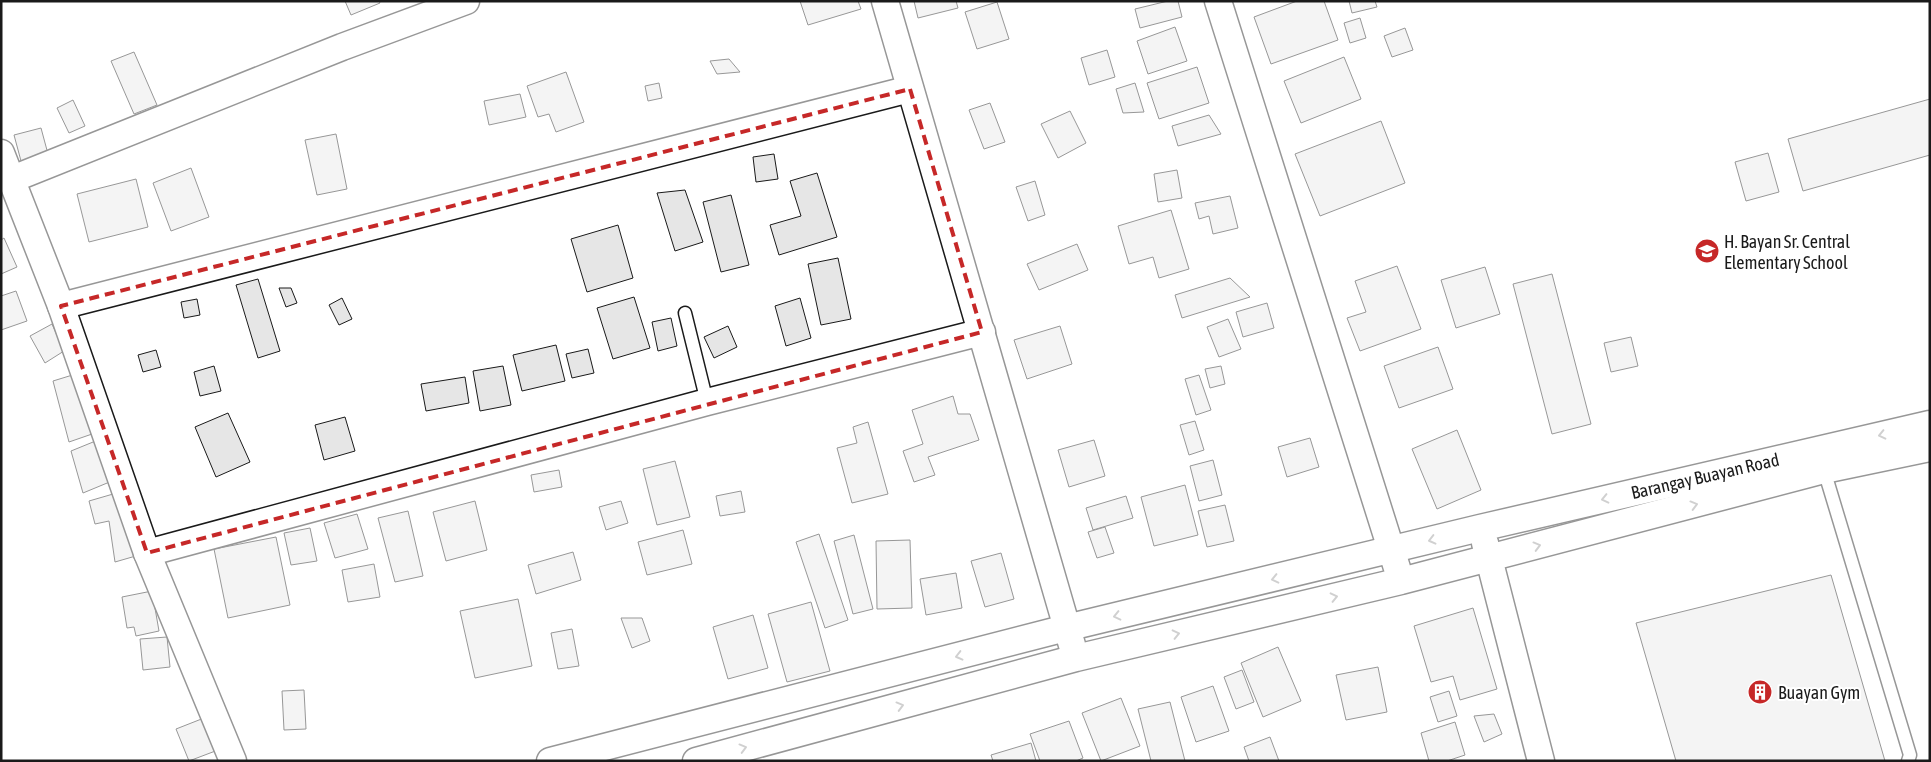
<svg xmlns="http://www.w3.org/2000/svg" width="1931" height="762" viewBox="0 0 1931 762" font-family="'Asap Condensed',sans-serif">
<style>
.building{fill:#e6e6e6;stroke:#1a1a1a}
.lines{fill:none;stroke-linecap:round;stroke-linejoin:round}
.lane-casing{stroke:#1a1a1a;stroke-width:15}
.street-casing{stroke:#1a1a1a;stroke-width:29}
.lane{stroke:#fff;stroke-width:12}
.street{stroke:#fff;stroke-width:26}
.oneway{stroke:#989898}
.marked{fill:none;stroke:#c62828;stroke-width:4;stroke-dasharray:10 6;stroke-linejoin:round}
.labels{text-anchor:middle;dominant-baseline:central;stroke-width:4;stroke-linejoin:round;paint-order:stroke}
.poi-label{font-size:18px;fill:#1a1a1a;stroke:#fff;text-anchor:start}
.street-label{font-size:18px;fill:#1a1a1a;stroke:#fff}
</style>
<rect width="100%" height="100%" fill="#fff"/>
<g class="building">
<path d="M345 1H379L380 3 351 15Z"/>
<path d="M800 1H858L861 9 808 25Z"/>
<path d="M914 1H956L958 8 918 18Z"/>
<path d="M1168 1H1178L1182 17 1140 28 1135 9Z"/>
<path d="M1297 1H1324L1338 40 1271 64 1254 17Z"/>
<path d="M1349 1H1375L1377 7 1352 13Z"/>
<path d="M997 2 1009 39 977 49 965 12Z"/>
<path d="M1360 18 1366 38 1350 43 1344 23Z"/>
<path d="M1175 27 1187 61 1148 74 1137 41Z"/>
<path d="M1405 28 1413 50 1392 57 1384 36Z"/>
<path d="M1107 50 1115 77 1089 85 1081 58Z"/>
<path d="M134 52 157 105 134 114 111 61Z"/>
<path d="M1344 57 1361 99 1301 123 1284 81Z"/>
<path d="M729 59 740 72 717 74 710 61Z"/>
<path d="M1197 67 1209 103 1159 119 1147 83Z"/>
<path d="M566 72 584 122 556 132 549 114 538 117 527 86Z"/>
<path d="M659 83 662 98 648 101 645 86Z"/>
<path d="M1135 83 1144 112 1123 113 1116 89Z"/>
<path d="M520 94 526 117 489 125 484 101Z"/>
<path d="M1930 99V155L1803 191 1788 139Z"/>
<path d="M73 100 85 126 69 133 57 108Z"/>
<path d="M990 103 1005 142 984 149 969 110Z"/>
<path d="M1070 111 1086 143 1058 158 1041 124Z"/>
<path d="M1209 115 1221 134 1178 146 1172 126Z"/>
<path d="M1381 121 1405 183 1320 216 1295 154Z"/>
<path d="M41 128 48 154 21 161 14 135Z"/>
<path d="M336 134 347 189 317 195 305 140Z"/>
<path d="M1768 153 1779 192 1746 201 1735 162Z"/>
<path d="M774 154 778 179 756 182 753 157Z"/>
<path d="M191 168 209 217 171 231 153 183Z"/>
<path d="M1177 170 1182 198 1158 202 1154 174Z"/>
<path d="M817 173 837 237 779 255 770 225 801 216 790 181Z"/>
<path d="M136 179 148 227 89 242 77 194Z"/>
<path d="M1035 181 1045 215 1028 221 1016 187Z"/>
<path d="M685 190 703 242 675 251 657 193Z"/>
<path d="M731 195 749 265 721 272 703 202Z"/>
<path d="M1230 196 1238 228 1213 234 1209 216 1199 219 1195 203Z"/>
<path d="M1171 210 1189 269 1159 278 1153 257 1129 264 1118 226Z"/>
<path d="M618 225 633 278 587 292 571 239Z"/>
<path d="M4 238 17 267 1 274V240Z"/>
<path d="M1077 244 1088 270 1039 290 1027 264Z"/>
<path d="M838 258 851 319 821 325 808 264Z"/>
<path d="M1397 266 1421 329 1360 351 1347 318 1366 312 1355 281Z"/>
<path d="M1485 267 1500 314 1456 328 1441 280Z"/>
<path d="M1552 274 1591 424 1552 434 1513 284Z"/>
<path d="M1230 278 1250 297 1182 318 1175 295Z"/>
<path d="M258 279 280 351 258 358 236 285Z"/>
<path d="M279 288H291L297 303 286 307Z"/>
<path d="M16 291 27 321 1 330V296Z"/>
<path d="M634 297 650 348 613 359 597 308Z"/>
<path d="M342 298 352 319 339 325 329 305Z"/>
<path d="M800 298 811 338 786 346 775 306Z"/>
<path d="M197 299 200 315 184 318 181 302Z"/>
<path d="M1267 303 1274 328 1243 337 1236 312Z"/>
<path d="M671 318 677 346 658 351 652 322Z"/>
<path d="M1228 319 1241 349 1219 357 1207 327Z"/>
<path d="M52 324 64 351 45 363 30 336Z"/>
<path d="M728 326 737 347 714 358 704 337Z"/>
<path d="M1060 326 1072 364 1027 379 1014 340Z"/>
<path d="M1631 337 1638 366 1611 372 1604 343Z"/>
<path d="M556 345 565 381 522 391 513 355Z"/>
<path d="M1438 347 1453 389 1399 408 1384 366Z"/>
<path d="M588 349 594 373 572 378 566 354Z"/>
<path d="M156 350 161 367 143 372 138 355Z"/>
<path d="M214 366 221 391 200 396 194 372Z"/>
<path d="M503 366 511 405 480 411 473 371Z"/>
<path d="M1221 366 1225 384 1210 388 1205 369Z"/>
<path d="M79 373 95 433 69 442 53 381Z"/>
<path d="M1199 375 1211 410 1196 415 1185 379Z"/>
<path d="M465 377 469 403 426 411 421 384Z"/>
<path d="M953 396 958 414H970L979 440 928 457 935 475 914 482 903 451 923 444 912 410Z"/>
<path d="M228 413 250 462 216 477 195 427Z"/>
<path d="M345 417 355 451 324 460 315 425Z"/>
<path d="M1195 421 1204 450 1189 455 1180 425Z"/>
<path d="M868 422 888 494 852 503 837 448 857 443 853 427Z"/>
<path d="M1457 430 1481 490 1437 509 1412 449Z"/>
<path d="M1310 438 1319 467 1287 477 1278 447Z"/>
<path d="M98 440 112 481 83 493 71 451Z"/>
<path d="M1094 440 1105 476 1069 487 1058 450Z"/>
<path d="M1213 460 1222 495 1199 501 1190 466Z"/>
<path d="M675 461 690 517 657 525 643 469Z"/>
<path d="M559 470 562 487 534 492 531 475Z"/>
<path d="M1185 485 1198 535 1154 546 1141 497Z"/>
<path d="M741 491 745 512 720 516 716 496Z"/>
<path d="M120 492 153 551 115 562 109 521 95 524 89 501Z"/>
<path d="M1126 496 1133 518 1093 530 1086 508Z"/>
<path d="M475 501 487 550 446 561 433 512Z"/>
<path d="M621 501 628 523 606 530 599 507Z"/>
<path d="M1225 505 1234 541 1207 547 1198 511Z"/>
<path d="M408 511 423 576 395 582 378 518Z"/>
<path d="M357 514 368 549 335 558 324 523Z"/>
<path d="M1105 527 1114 553 1097 558 1088 532Z"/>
<path d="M310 528 317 561 291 565 284 533Z"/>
<path d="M683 530 692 564 647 575 638 542Z"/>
<path d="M819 534 848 620 825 628 796 542Z"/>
<path d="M854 535 873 609 853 614 834 541Z"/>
<path d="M276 537 290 605 228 618 214 549Z"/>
<path d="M910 540 912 608 877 609 876 541Z"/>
<path d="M573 552 581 580 536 594 528 565Z"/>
<path d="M1001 553 1014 599 985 607 971 561Z"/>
<path d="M374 564 380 597 348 602 342 570Z"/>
<path d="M956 573 962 608 926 615 920 579Z"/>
<path d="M1831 575 1885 761H1676L1636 623Z"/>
<path d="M152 591 159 631 136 636 134 627 127 628 122 597Z"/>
<path d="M518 599 532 666 475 678 460 611Z"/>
<path d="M811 602 830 671 787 682 768 614Z"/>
<path d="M1473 608 1497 689 1460 700 1453 676 1431 682 1414 626Z"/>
<path d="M753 615 768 668 728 679 713 627Z"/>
<path d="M621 618H642L650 641 632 648Z"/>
<path d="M572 629 579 666 558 669 551 633Z"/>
<path d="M167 637 170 667 143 670 140 639Z"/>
<path d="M1278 647 1301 701 1263 717 1241 663Z"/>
<path d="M1378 667 1387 712 1346 720 1336 675Z"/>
<path d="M1242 670 1254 702 1236 709 1224 677Z"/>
<path d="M1213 686 1229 731 1196 742 1181 697Z"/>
<path d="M304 690 306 729 284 730 282 691Z"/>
<path d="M1449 691 1457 716 1438 722 1430 697Z"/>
<path d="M1121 698 1140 746 1101 761 1082 713Z"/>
<path d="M1170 702 1185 761H1151L1138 709Z"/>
<path d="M1494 714 1502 734 1484 742 1474 716Z"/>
<path d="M204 718 218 750 189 761 176 729Z"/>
<path d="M1069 721 1083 758 1076 761H1040L1030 734Z"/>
<path d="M1455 722 1465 755 1447 761H1429L1421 733Z"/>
<path d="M1270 737 1279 761H1249L1244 747Z"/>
<path d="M1031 743 1036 761H993L991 755Z"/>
</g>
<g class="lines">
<defs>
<g id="lane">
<path d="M685 313 707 402"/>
<path d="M1824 470 1910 755 1908 761"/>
</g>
<g id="street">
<path d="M885 1 1072 645"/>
<path d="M1218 1 1397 568"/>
<path d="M1 153 61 306 147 553 233 761"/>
<path d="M10 180 342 47 466 1"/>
<path d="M61 306 910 89"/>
<path d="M1485 543 1541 761"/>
<path d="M147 553 707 402 982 332"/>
<path d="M550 761 1066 628 1480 528 1930 424"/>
<path d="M696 761 1076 658 1401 581 1824 470 1930 448"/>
</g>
</defs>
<use href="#lane" class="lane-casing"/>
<use href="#street" class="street-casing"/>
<use href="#lane" class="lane"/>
<use href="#street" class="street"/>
</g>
<defs><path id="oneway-chevron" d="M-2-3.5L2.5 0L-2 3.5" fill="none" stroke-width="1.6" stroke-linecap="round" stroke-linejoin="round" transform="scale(1.25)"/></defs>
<g class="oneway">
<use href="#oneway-chevron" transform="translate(1882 435) rotate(167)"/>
<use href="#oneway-chevron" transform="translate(1605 499) rotate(167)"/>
<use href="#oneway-chevron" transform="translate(1694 505) rotate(-15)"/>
<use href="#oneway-chevron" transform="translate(1432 540) rotate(166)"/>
<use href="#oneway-chevron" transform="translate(1537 546) rotate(-15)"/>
<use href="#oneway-chevron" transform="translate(1275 579) rotate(167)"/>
<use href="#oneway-chevron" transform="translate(1334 597) rotate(-13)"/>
<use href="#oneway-chevron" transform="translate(1117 616) rotate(167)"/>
<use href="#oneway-chevron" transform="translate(1176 634) rotate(-13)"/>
<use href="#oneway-chevron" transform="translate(959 656) rotate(166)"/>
<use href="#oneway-chevron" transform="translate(900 706) rotate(-15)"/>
<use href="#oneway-chevron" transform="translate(743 748) rotate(-15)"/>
</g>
<path d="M0 0H1931V762H0ZM910 89 982 332 147 553 61 306Z" fill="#fff" fill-opacity=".55" fill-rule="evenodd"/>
<path class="marked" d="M910 89 982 332 147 553 61 306Z"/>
<defs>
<symbol id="school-disc" viewBox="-11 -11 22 22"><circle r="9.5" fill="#c62828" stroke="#fff"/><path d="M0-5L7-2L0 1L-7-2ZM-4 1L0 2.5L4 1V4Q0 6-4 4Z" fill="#fff"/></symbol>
<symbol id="building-disc" viewBox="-11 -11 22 22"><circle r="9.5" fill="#c62828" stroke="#fff"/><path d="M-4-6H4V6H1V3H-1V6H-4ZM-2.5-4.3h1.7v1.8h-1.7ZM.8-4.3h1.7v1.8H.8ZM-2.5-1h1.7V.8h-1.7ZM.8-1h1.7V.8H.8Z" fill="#fff"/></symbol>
</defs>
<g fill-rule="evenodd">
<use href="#school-disc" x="1693" y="237" width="28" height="28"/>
<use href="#building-disc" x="1746" y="678" width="28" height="28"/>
</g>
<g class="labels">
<g class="poi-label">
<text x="1724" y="241">H. Bayan Sr. Central<tspan x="1724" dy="21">Elementary School</tspan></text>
<text x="1778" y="692">Buayan Gym</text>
</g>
<g class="street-label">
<text transform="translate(1705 476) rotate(-13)">Barangay Buayan Road</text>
</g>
</g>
<rect width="1931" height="762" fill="none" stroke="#1a1a1a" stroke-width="5"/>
</svg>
